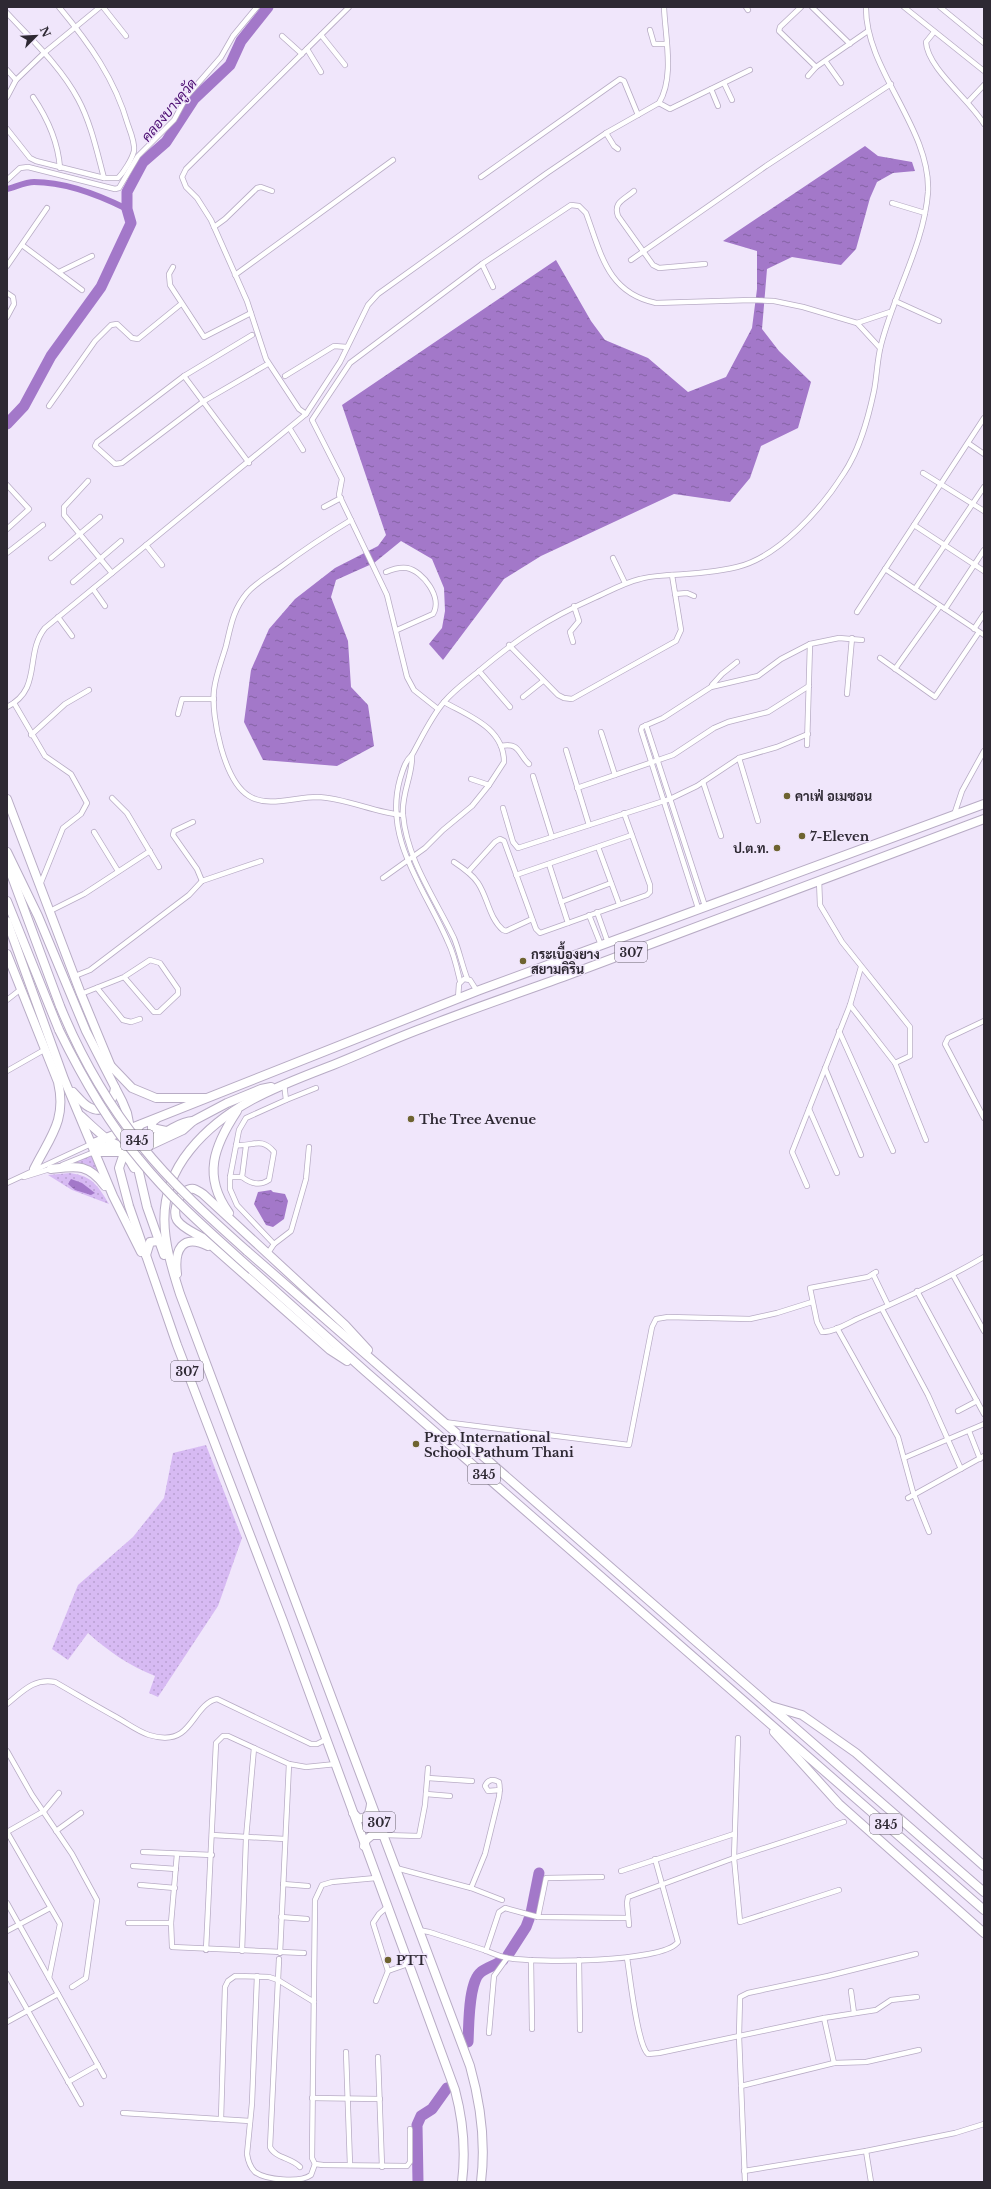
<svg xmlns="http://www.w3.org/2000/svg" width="991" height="2189" viewBox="0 0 991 2189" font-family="'Libre Baskerville',Sarabun,serif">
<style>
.grass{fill:url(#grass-dots)}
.water{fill:url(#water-ripples)}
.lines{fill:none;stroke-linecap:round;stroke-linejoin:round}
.canal{stroke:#a378c9;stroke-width:6}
.river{stroke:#a378c9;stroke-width:11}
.street-casing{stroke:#b8acc5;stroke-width:6}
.primary-casing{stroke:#b8acc5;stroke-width:10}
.street{stroke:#fff;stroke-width:4.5}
.primary{stroke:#fff;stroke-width:8}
.primary-bridge-casing{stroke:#b8acc5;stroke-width:10;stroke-linecap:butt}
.primary-bridge{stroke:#fff;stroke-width:8}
.poi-dot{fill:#6e6330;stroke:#f0e6fb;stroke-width:1.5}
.labels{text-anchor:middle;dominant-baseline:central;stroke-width:3;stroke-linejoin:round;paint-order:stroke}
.shield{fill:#f0e6fb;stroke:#68626f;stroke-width:1}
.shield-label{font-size:12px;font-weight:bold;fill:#2e2933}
.poi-label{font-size:13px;font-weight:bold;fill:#2e2933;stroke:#f0e6fb;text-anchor:start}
.water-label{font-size:14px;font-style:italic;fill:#4b0c71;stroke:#f0e6fb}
</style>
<defs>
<pattern id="grass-dots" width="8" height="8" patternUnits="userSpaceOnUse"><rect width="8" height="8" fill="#d7baf3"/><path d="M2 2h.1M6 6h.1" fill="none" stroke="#b9a0d1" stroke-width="1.8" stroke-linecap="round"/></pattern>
<pattern id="water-ripples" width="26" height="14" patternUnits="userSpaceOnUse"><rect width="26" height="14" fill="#a378c9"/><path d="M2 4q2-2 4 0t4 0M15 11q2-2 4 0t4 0" fill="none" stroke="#8562a4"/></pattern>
</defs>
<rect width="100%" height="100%" fill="#f0e6fb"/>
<g class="grass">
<path d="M93 1154 106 1187 92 1171 66 1164Z"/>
<path d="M70 1173C93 1176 98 1186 109 1204L72 1190 48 1175Z"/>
<path d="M206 1445 242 1538 218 1606 158 1697 149 1693 155 1676C130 1666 109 1652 88 1633L68 1660 52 1649 78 1585 133 1537 164 1498 173 1453Z"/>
</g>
<g class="water">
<path d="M865 146 878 156 912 162 915 171 893 173 877 182 870 198 856 249 841 265 792 257 767 269 762 329 779 351 811 382 798 428 761 446 750 478 730 502 674 494 541 556 504 579 443 660 429 644 442 628 445 611 444 588 432 559 401 541 374 563 336 580 331 597 348 641 351 687 368 705 374 746 337 766 263 760 244 722 251 670 269 629 295 599 335 568 378 546 386 535 342 405 556 260 591 321 605 340 648 358 688 392 726 377 752 328 757 289V251L723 241Z"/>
<path d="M71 1179 82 1183 95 1193 91 1195 75 1190 68 1184Z"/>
<path d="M271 1190 273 1192 285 1194 288 1201 284 1219 273 1227 266 1225 254 1204 258 1192Z"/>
</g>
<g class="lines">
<path class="canal" d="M7 189C15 187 26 182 34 182 65 182 99 195 127 209"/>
<g class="river">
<path d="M7 424 24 406 51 356 101 287 131 223 127 209V192L143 162 166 142 194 99 230 65 241 41 268 7"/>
<path d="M531 1913 539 1873"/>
<path d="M508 1955 526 1927 529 1919"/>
<path d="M468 2042C469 2026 468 1982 481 1972 488 1967 496 1965 503 1960"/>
<path d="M418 2182 417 2125 421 2116 432 2109 447 2088"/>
</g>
<defs>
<g id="street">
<path d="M103 7 126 36"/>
<path d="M746 7 748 10"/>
<path d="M801 7 780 27 779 31 816 67"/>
<path d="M812 7 850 44"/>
<path d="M904 7 984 71"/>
<path d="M940 7 984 43"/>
<path d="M7 13C32 40 61 67 78 99 91 123 97 152 104 178"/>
<path d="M650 30 654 44H666"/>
<path d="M934 32 926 42C927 68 971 101 984 124"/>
<path d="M321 35 345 65"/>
<path d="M282 36 302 54"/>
<path d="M307 49 321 72"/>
<path d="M826 62 841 83"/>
<path d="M7 70 16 80"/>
<path d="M808 76 816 67 868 31"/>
<path d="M724 83 732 100"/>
<path d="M711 89 718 106"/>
<path d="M7 97 16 80 44 53 100 7"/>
<path d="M33 97C48 119 58 141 60 168"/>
<path d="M968 102 984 85"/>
<path d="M659 103 670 109 750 70"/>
<path d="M7 129 30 158 36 161 104 178H118C124 172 132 159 134 151 135 143 131 133 128 125 115 79 89 43 59 7"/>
<path d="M606 133 614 146 618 149"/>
<path d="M481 177 620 79 624 81 638 115"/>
<path d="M7 180 20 168 28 167 115 189 119 188 138 156 174 120 187 96 221 57 233 36 257 7"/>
<path d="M634 191C624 200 613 202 618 216L653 265 659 268 705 264"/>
<path d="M892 203 925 213"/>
<path d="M214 227 225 219 257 188 261 187 272 191"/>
<path d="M22 245 82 290"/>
<path d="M631 260 766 166 891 84"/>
<path d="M482 264 493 287"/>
<path d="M7 266 47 208"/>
<path d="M173 267 169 274 170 285 204 337 251 313"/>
<path d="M59 272 92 256"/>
<path d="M235 275 393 160"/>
<path d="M7 293 13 297 14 304 7 317"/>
<path d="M895 301 939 321"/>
<path d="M857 323 890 312"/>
<path d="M252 335 184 376 97 442 95 446 115 464 122 463 204 401 266 365"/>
<path d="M184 376 249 463"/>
<path d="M285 376 334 346 347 347"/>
<path d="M49 406 95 341 111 325 117 324 132 338 138 339 181 304"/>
<path d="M306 414 299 409 266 359 247 301 211 220 197 198 186 187 182 177 186 169 349 7"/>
<path d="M290 429 303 450"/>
<path d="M968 443 984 454"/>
<path d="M923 473 984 511"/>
<path d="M88 481 64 507V515L112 573"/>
<path d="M7 485 29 509 7 529"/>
<path d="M324 507 341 498"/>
<path d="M351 520C326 535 302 551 278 569 268 576 256 583 247 593 233 610 231 625 226 646 222 660 216 674 214 690 211 717 224 781 249 796 268 808 295 797 317 797 347 798 374 813 403 815"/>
<path d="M914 525 984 571"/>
<path d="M146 545 162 565"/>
<path d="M7 553 43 525"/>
<path d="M51 558 100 517"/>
<path d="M613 558 625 583"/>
<path d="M885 569 984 635"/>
<path d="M386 572C393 569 399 567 407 568 423 571 443 598 433 614L397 630"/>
<path d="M73 582 121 541"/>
<path d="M93 589 105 606"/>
<path d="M915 589 984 487"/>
<path d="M675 594 687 593 694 596"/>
<path d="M945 609 984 550"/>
<path d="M857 612 984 418"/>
<path d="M58 617 72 636"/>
<path d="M974 629 984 614"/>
<path d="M573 642 570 632 579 621 574 606"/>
<path d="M509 645 558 695 564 698 572 699 676 641 681 630 672 575"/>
<path d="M880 658 935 697 979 632"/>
<path d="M895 669 940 606"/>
<path d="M479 671 510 707"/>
<path d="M712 685 722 674 737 662"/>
<path d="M847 694 852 638"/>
<path d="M523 697 543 681"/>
<path d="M14 703 45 756 71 774 87 803 81 814 63 828 40 885"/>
<path d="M7 707C43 689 24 654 45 628L306 414 340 362 368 305 378 294 547 173 606 133 659 103C675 77 665 36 664 7"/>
<path d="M438 709 414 690 407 677 387 595 339 495 342 479 312 420 350 363 482 264 571 205 579 206 586 213C601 253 607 293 656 303L751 300 774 301 803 307 857 323 880 348"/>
<path d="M178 714 182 699H214"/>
<path d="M646 725 705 906"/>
<path d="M601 732 615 775"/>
<path d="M31 735 65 704 89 690"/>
<path d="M807 745 810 644"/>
<path d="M501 746C520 742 518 754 529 764"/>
<path d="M566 750 589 825"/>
<path d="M412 755C413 775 401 794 403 815 407 860 435 898 454 938 459 950 462 965 467 978"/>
<path d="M739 758 758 821"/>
<path d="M533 776 552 837"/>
<path d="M471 779 489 785"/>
<path d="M703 782 721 836"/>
<path d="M577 788 673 755 714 728 728 722 768 712 809 686"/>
<path d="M112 798 127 813 159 867"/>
<path d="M503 808 513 842 518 848 670 799 697 786 739 758 777 747 808 734"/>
<path d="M954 815 962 791 984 751"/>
<path d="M193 822 174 831 173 835 197 869 202 881"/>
<path d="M94 832 118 871"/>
<path d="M598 847 619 904"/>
<path d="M454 862C463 868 472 874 478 883 488 898 489 918 503 930L506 931 532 919"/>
<path d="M549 864 568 923"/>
<path d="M468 872 495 842 500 839 504 841 536 929 540 933 647 895 650 892V885L624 813"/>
<path d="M516 875 632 835"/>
<path d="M383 878 425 848 443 830 472 806 489 785 504 762C504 728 469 716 444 702"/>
<path d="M819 880 820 905 842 942 910 1027V1056L895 1063"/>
<path d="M561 902 611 883"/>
<path d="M698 908 641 730 642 727 663 718 711 687 758 676 781 659 810 644 839 638 862 640"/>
<path d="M50 911 84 894 150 851"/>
<path d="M597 912 608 943"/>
<path d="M589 915 601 945"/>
<path d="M75 976 90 970 189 895 202 881 261 861"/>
<path d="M460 981C457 968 454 954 448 942 426 890 383 840 400 779 403 770 405 761 412 755 422 737 431 717 444 702 454 690 467 681 479 671 517 639 547 619 592 599 608 592 623 583 640 579 650 576 660 576 670 575 692 574 716 572 737 567 779 557 822 508 844 473 860 449 868 419 874 391 877 376 877 360 881 345 894 293 924 245 928 192 931 128 865 70 866 7"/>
<path d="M97 988 123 1020 131 1022 140 1019"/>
<path d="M81 994 124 977 150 960 160 963 178 989V994L159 1012H154L124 977"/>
<path d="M458 999 459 984 464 979 470 980 477 991"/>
<path d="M7 1000 21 989"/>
<path d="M850 1005 895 1063 926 1140"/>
<path d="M984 1021 948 1038 945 1044 984 1118"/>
<path d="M839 1031 893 1151"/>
<path d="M825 1068 861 1155"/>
<path d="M7 1071 44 1050"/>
<path d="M286 1100 316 1088"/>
<path d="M809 1109 837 1173"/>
<path d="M236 1145C253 1147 261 1136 274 1152L269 1180C260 1186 251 1184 242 1177L246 1146"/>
<path d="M62 1165 94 1152"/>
<path d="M24 1177 53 1168"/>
<path d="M230 1177H242"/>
<path d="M7 1183 91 1144"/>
<path d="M807 1186 792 1152 850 1005 861 967"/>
<path d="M274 1244 237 1205 230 1189V1177L239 1130 246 1118 286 1100 284 1083"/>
<path d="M268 1253 274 1244 291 1231 306 1179 309 1147"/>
<path d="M876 1272 868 1277 810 1288 817 1322 822 1332C834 1332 847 1324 857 1319 900 1301 943 1281 984 1257"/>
<path d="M873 1274 888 1305"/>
<path d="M953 1275 984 1331"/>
<path d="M917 1291 984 1414"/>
<path d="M882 1309 928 1395 961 1469"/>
<path d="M837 1328 898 1437 913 1492 929 1532"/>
<path d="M958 1411 977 1401"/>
<path d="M444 1422 629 1445 652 1327 656 1319 668 1317 750 1319 777 1313 812 1302"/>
<path d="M969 1431 980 1459"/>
<path d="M904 1458 984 1424"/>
<path d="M908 1498 984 1456"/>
<path d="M7 1704C23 1691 34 1678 55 1682 76 1694 96 1706 116 1717 127 1723 137 1731 149 1735 159 1738 171 1740 181 1733 194 1724 201 1702 217 1699L311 1744H317L327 1739"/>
<path d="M738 1738 734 1858 740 1922 839 1890"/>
<path d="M7 1751 32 1795 72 1854 97 1900 86 1978 72 1987"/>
<path d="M428 1778 472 1781"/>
<path d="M426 1794 450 1796"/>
<path d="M56 1831 81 1813"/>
<path d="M7 1832 60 1924 49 1978"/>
<path d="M7 1832 44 1811 59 1793"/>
<path d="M212 1835 285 1839"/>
<path d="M384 1835 419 1836 425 1805 428 1768"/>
<path d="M143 1852 212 1855"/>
<path d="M177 1854 171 1923 172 1947 304 1953"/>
<path d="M133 1866 176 1869"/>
<path d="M396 1868 471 1888 485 1854 499 1797C500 1791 500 1787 499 1782 493 1779 488 1779 485 1786L488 1791 500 1790"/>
<path d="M621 1871 734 1834"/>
<path d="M376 1878 332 1882 322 1885 315 1900 312 2158 315 2164 323 2165 407 2166 410 2162V2129"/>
<path d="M283 1884 308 1886"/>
<path d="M140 1885 175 1888"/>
<path d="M471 1888 502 1900"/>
<path d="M7 1903 104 2076"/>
<path d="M387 1907 379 1914 373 1923 388 1971 408 1964"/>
<path d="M281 1917 307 1919"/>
<path d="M538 1917 546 1878 602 1877"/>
<path d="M128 1923H171"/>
<path d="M629 1925 627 1903 628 1897 734 1858 844 1822"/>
<path d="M419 1930 429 1932C448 1938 466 1944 484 1950 492 1953 500 1957 508 1958 534 1963 663 1963 678 1942L655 1859"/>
<path d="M7 1931 50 1908"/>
<path d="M206 1950 216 1743 223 1736H228L289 1764 306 1767 336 1764"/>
<path d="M242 1951 246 1838 254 1748"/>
<path d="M486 1951 499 1912 505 1908 538 1917 628 1918"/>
<path d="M280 1953 289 1764"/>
<path d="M627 1958C630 1975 637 2045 648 2054L659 2053 824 2018 876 2010 891 2000 917 1997"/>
<path d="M279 1959 270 2147C275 2158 292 2158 300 2167"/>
<path d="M531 1960 532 2029"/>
<path d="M579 1960 580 2030"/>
<path d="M7 1974 81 2104"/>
<path d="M257 1976 252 2103 247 2154C248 2161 250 2167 255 2172 266 2180 300 2183 311 2175L315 2164"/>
<path d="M851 1991 854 2013"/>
<path d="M376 2001 388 1971"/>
<path d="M824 2018 834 2063"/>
<path d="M7 2022 58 1994"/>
<path d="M489 2033 494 1976 507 1958"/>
<path d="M346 2052 350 2165"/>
<path d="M378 2057 382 2167"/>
<path d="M68 2082 98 2065"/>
<path d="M741 2086 834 2063 866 2062 919 2050"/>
<path d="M312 2098 380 2099"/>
<path d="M123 2113 250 2121"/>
<path d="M221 2119 225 1987 228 1981 235 1976 269 1977 278 1980 314 2002"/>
<path d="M866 2151 871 2182"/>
<path d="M744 2171 866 2151 955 2133 984 2124"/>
<path d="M745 2182 739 2036 740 1997 748 1993 828 1976 916 1954"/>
</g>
<g id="primary">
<path d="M7 799 81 994 112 1069"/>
<path d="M7 852 38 916 86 1031 122 1101 127 1113 131 1133"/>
<path d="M7 863 60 1006"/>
<path d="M7 901 59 1030"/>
<path d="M7 921 64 1079 113 1196 141 1252"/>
<path d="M7 954 58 1082C67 1120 50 1137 34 1169"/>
<path d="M109 1064 132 1088 156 1098H205"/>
<path d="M73 1092C78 1097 83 1104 89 1107 105 1116 113 1101 115 1088"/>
<path d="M81 1116C118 1150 120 1156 167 1131 175 1127 183 1121 193 1121"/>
<path d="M156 1119 152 1122V1128L166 1131"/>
<path d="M140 1125 126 1147 119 1168 129 1206 177 1345 283 1621 455 2090C463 2120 466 2150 462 2182"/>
<path d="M91 1144 477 991 984 804"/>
<path d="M92 1144C112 1147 124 1148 134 1168"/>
<path d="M134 1151 147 1207 164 1255"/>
<path d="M94 1152H134L140 1150 183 1130 193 1121 227 1103 261 1089 271 1087"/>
<path d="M51 1169C76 1166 88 1163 105 1186"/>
<path d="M229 1213C202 1176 214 1146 237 1111"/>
<path d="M247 1251 984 1892"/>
<path d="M146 1255 150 1242 158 1241"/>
<path d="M252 1270 365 1371 984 1910"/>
<path d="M177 1274C174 1250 182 1233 208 1246"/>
<path d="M347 1361 330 1350 203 1238C195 1233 182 1228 177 1220 171 1210 181 1187 194 1189 197 1190 200 1192 203 1194L345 1325 368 1350"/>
<path d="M771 1706 802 1715 856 1753 984 1866"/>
<path d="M774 1732 839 1804 984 1933"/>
<path d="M353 1813 358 1818C368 1820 370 1812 371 1804"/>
<path d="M364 1846 366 1840 372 1835H384"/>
<path d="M481 2182C486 2142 481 2105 470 2066L180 1294C163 1241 152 1197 190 1150 227 1104 281 1085 333 1065 363 1053 393 1039 423 1028 469 1010 516 994 563 977 703 925 843 871 984 819"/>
</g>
</defs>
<use href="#street" class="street-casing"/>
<use href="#primary" class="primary-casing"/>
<use href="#street" class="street"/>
<use href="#primary" class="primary"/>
<defs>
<g id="primary-bridge">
<path d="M60 1006C80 1055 108 1104 141 1145 172 1184 210 1218 247 1251"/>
<path d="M59 1030C81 1075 106 1120 139 1159 172 1200 213 1235 252 1270"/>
</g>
</defs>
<use href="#primary-bridge" class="primary-bridge-casing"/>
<use href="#primary-bridge" class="primary-bridge"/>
</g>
<g class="poi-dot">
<circle cx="787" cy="796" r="4"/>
<circle cx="802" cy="836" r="4"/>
<circle cx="777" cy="848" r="4"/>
<circle cx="523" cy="961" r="4"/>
<circle cx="411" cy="1119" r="4"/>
<circle cx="416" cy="1444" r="4"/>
<circle cx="388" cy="1960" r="4"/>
</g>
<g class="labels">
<g class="shield">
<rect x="615" y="942" width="32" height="20" rx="3"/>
<rect x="121" y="1130" width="32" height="20" rx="3"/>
<rect x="171" y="1361" width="32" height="20" rx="3"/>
<rect x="468" y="1464" width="32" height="20" rx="3"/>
<rect x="363" y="1812" width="32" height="20" rx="3"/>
<rect x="870" y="1814" width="32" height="20" rx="3"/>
</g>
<g class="shield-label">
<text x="631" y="952">307</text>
<text x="137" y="1140">345</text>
<text x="187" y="1371">307</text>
<text x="484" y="1474">345</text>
<text x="379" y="1822">307</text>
<text x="886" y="1824">345</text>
</g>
<g class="poi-label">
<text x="795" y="796">คาเฟ่ อเมซอน</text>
<text x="810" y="836">7-Eleven</text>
<text x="769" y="848" text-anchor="end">ป.ต.ท.</text>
<text x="531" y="954">กระเบื้องยาง<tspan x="531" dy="15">สยามคิริน</tspan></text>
<text x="419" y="1119">The Tree Avenue</text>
<text x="424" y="1437">Prep International<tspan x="424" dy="15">School Pathum Thani</tspan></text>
<text x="396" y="1960">PTT</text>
</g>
<g class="water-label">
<text transform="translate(169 110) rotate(-50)">คลองบางคูวัด</text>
</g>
</g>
<rect width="991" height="2189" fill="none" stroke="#2e2933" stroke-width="16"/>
<g transform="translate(36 36) rotate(66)" stroke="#f0e6fb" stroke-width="3" paint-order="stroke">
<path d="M0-3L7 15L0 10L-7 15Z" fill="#2e2933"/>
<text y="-6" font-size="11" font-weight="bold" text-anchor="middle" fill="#2e2933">N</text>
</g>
</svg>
